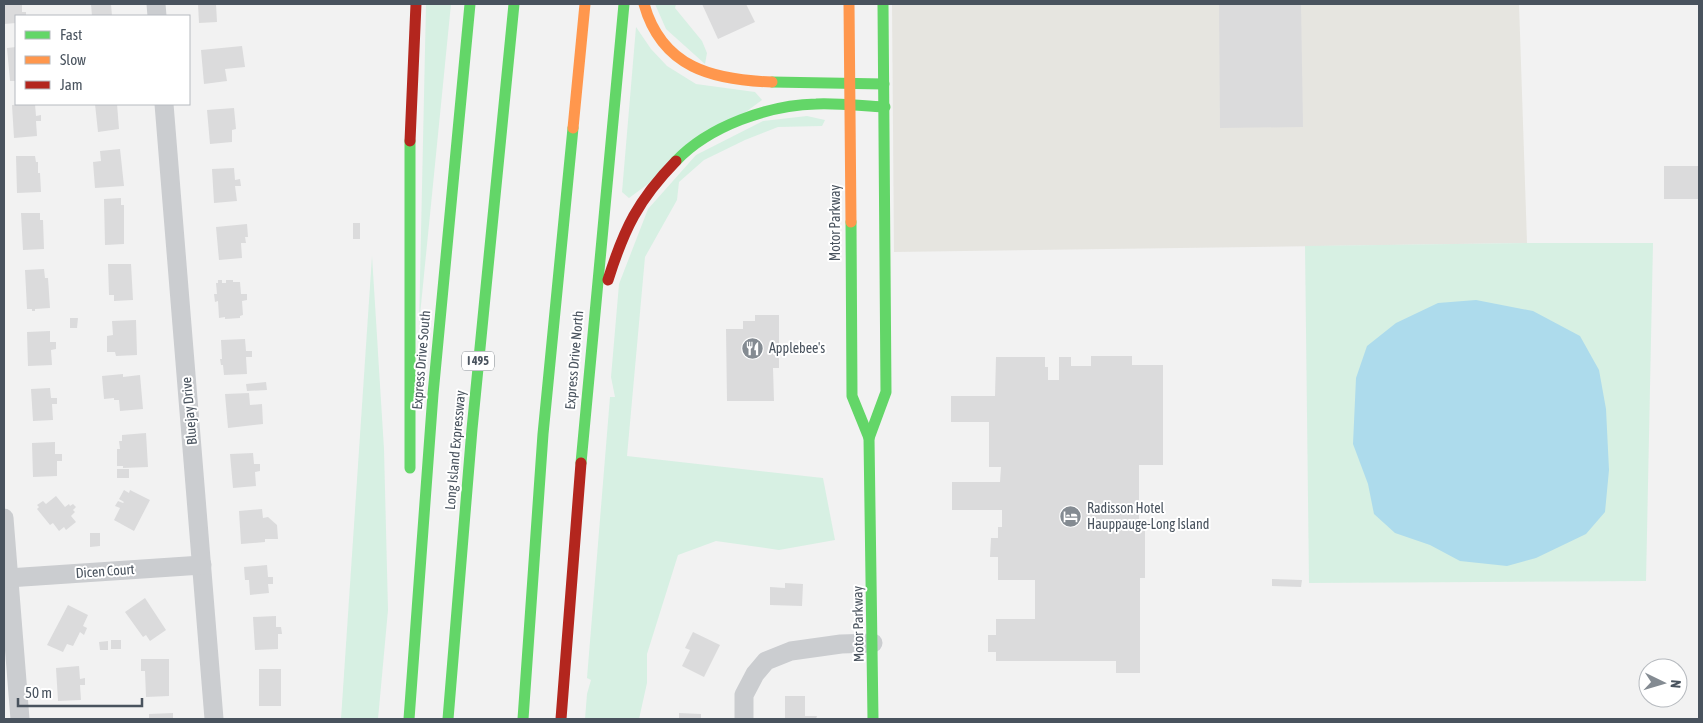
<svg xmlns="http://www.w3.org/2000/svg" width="1703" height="723" viewBox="0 0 1703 723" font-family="'Asap Condensed',sans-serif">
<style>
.commercial{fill:#e6e5e0}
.green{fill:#d7f0e3}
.water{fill:#addbec}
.building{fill:#dbdbdc}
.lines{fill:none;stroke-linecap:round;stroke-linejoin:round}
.street{stroke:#cbcdd0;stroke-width:19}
.fast{stroke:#63d668;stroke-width:11}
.slow{stroke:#ff974d;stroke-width:11}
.jam{stroke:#b3261e;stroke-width:11}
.labels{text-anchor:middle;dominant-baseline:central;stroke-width:4;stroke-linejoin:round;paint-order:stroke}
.shield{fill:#fff;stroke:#80878e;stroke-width:1}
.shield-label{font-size:12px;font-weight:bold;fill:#49535e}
.street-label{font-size:14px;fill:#49535e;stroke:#fff}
.poi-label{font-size:14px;fill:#49535e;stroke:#fff;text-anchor:start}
</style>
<rect width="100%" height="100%" fill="#f2f2f2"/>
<path class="commercial" d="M892 4H1519L1527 243 894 252Z"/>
<g class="green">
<path d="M426 4H451L419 325Z"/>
<path d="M655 4H676L675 8 702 41 707 53 705 64 666 29Z"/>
<path d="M636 27 651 49 667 66 696 84 755 92 762 100 629 198 622 192Z"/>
<path d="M807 116 825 120 822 126 778 127 745 140 704 160 679 182 677 200 645 257 627 456 823 478 835 540 779 550 716 541 678 555 647 654V683L639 719H585L587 694 591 680 587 678 610 397H615L611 377 619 284 648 209 696 155 763 121Z"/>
<path d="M1527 243H1653L1646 581 1309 583 1305 246Z"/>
<path d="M372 256 384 449 388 610 378 719H341Z"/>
</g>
<path class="water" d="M1476 300 1533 311 1580 336 1599 370 1606 409 1609 470 1605 512 1586 534 1536 558 1507 566 1460 561 1430 545 1395 533 1374 514 1368 484 1353 444 1356 378 1367 346 1396 323 1438 303Z"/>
<g class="building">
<path d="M4 4H22V12H26V16H16V23L4 24Z"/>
<path d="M91 4H111L112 16H92Z"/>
<path d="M198 4H216L217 22 199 23Z"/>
<path d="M702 4H746L755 22 718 39Z"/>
<path d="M1219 4H1301L1303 127 1220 128Z"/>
<path d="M242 46 245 67 225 69 227 81 204 84 201 50Z"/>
<path d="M16 47V81H10L7 48Z"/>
<path d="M35 104 36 116 41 115V121H36L37 136 14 138 12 105Z"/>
<path d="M95 104H117L119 129 98 132Z"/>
<path d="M234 108 236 129 232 130V142L210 144 207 110Z"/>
<path d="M120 149 124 186 95 188 93 162 101 161 100 151Z"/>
<path d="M16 156H35L36 162H38V173H40L41 192 17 193Z"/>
<rect x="1664" y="166" width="35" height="33"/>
<path d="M234 168 235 180 240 179 241 186H235L237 201 214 203 212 169Z"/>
<path d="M121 198V205H124V244L105 245 104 199Z"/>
<path d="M21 213H40V220H43L44 249 23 250Z"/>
<rect x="353" y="223" width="7" height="16"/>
<path d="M247 224 248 237H245L246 243H241L242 258 219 260 216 227Z"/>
<path d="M108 264H131L133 300 114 301V295H109Z"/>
<path d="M44 269 45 278H48L50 308 35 309V311H32V309H27L25 270Z"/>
<path d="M218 280H222V283H226V280H233V282H240L241 294H247V300L242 301 243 315 240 316V318L225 319V317L219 318 218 301 215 302 214 294H217L216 283H218Z"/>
<path d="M755 315H779V368H773L774 401H727L726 329H743V321H755Z"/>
<path d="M70 318H78L77 328H70Z"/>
<path d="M136 320 137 355 116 356 115 352H107V336L113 335 112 321Z"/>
<path d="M50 331V342H56V349L51 350 52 365 28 366 27 332Z"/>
<path d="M245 339 246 351H252V357H246L247 374 224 375 223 365H221L220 359H222L221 340Z"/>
<path d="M1091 356H1132V365H1163V465H1139V522H1145V578H1140V673H1116V661H996V652H988V635H996V619H1035V580H998V557H990L991 538H998V527H1002V510H952V482H1000L1001 467H989V422H951V396H995L996 357H1045V367H1048V380H1059V357H1071V366H1091Z"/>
<path d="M123 374V377L140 375 143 409 120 411 119 400H114V398L104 399 102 376Z"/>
<path d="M266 382 267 390 247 391 246 384Z"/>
<path d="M50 388 51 398H57V404H52L53 420 33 421 31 389Z"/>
<path d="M249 393 250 405 262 404 263 424 228 428 225 394Z"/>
<path d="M146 433 148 467 123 468V466H117V449H120L119 441H122V435Z"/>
<path d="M55 442V454H62V461H57V476L33 477 32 443Z"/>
<path d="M253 453 254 464H260V471L255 472 256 486 233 488 230 454Z"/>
<rect x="117" y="469" width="12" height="9"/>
<path d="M124 490 129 493 130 490 150 500 134 531 114 520 120 508 115 506 118 501 123 503 124 502 119 499Z"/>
<path d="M56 496 65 507 69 504 70 506 73 504 76 507 73 510 75 512 71 516 76 522 66 530 64 527 59 531 53 523 50 525 37 509 39 507 37 505 43 501 46 504Z"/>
<path d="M262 509 263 518 268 517 277 525 278 539H265V542L241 544 239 511Z"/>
<path d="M90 533H100V546L90 547Z"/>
<path d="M267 565 268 577H273V584H268L269 593 250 595 249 580H245L244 567Z"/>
<path d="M1272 579 1302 580 1301 587 1272 586Z"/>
<path d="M785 583 803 584 802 606 770 605V587L785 588Z"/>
<path d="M145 598 166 630 150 641 146 635 143 637 125 612Z"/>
<path d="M68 605 88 615 83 626 87 628 84 635 80 632 73 646 67 644 63 652 47 645Z"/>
<path d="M276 616V627H281L282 634H278V649L255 650 253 617Z"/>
<path d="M693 632 720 645 704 677 682 666 690 650 685 648Z"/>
<rect x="111" y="640" width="10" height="9"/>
<path d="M108 641V650H100L99 642Z"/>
<path d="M141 659H169V696L146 697 145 671H141Z"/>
<path d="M79 666 80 679 85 678V685H80L81 700 58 701 56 668Z"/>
<rect x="259" y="669" width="22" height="37"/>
<path d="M785 696H805V716H817L816 719H785Z"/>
<path d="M173 713V719H149V714Z"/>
<path d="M679 713 701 714V719H679Z"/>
</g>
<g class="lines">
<g class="street">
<path d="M156 4 157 16"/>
<path d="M164 104 214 719"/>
<path d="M4 518 20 719"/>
<path d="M8 578 202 565"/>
<path d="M744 719V695L755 674 766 661 791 651 841 644 873 643"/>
</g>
<g class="fast">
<path d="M772 82 884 84"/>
<path d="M410 141V468"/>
<path d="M676 161C709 126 769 105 816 104 839 103 862 106 885 107"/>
<path d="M851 222 852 396 869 438 873 719"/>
<path d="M869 438 886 392 883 4"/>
<path d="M581 463 624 4"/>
<path d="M409 719 433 394 470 4"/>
<path d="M448 719 472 429 514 4"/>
<path d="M523 719 543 434 573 128"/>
</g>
<g class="slow">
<path d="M644 4C662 68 713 80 772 82"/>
<path d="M849 4 851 222"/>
<path d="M573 128 585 4"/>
</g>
<g class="jam">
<path d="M410 141 416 4"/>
<path d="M608 280C624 229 638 200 676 161"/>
<path d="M561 719 581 463"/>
</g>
</g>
<defs>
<symbol id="restaurant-disc" viewBox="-11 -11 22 22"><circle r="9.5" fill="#848b92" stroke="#fff"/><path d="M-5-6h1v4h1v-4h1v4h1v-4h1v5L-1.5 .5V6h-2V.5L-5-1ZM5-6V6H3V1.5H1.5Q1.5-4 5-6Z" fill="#fff"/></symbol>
<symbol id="hotel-disc" viewBox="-11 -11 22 22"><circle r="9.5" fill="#848b92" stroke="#fff"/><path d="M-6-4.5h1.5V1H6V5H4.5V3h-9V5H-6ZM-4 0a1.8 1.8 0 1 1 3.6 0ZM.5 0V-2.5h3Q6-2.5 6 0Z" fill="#fff"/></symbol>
</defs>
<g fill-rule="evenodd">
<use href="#restaurant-disc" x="740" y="336" width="25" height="25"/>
<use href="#hotel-disc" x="1058" y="504" width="25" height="25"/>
</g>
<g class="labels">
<rect class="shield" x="462" y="351.5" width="32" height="19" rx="4"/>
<g class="shield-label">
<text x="478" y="361">I 495</text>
</g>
<g class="street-label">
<text transform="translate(835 223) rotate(-90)">Motor Parkway</text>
<text transform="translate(421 360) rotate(-85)">Express Drive South</text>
<text transform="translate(574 360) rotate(-85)">Express Drive North</text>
<text transform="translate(189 411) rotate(-95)">Bluejay Drive</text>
<text transform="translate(455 450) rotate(-85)">Long Island Expressway</text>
<text transform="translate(105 571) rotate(-4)">Dicen Court</text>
<text transform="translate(858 624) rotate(-91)">Motor Parkway</text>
</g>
<g class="poi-label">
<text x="769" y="348">Applebee's</text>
<text x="1087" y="508">Radisson Hotel<tspan x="1087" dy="16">Hauppauge-Long Island</tspan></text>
</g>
</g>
<rect width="1703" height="723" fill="none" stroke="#49535e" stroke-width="10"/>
<rect x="15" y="15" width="175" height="90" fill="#ffffff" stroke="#b6babf"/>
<rect x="25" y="31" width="25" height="8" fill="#63d668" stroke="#b6babf"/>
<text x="60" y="40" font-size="15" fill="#49535e">Fast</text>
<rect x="25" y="56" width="25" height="8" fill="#ff974d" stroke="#b6babf"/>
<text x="60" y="65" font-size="15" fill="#49535e">Slow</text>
<rect x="25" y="81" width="25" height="8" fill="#b3261e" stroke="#b6babf"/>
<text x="60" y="90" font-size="15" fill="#49535e">Jam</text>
<g transform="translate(1663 683) rotate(95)"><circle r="24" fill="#ffffff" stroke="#b6babf"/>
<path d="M0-4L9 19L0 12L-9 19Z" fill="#848b92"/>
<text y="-8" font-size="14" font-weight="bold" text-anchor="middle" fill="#49535e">N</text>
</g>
<path d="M18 698v8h124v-8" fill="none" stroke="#49535e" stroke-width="2.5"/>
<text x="25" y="698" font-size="15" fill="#49535e" stroke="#ffffff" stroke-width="4" paint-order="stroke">50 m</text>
</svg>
